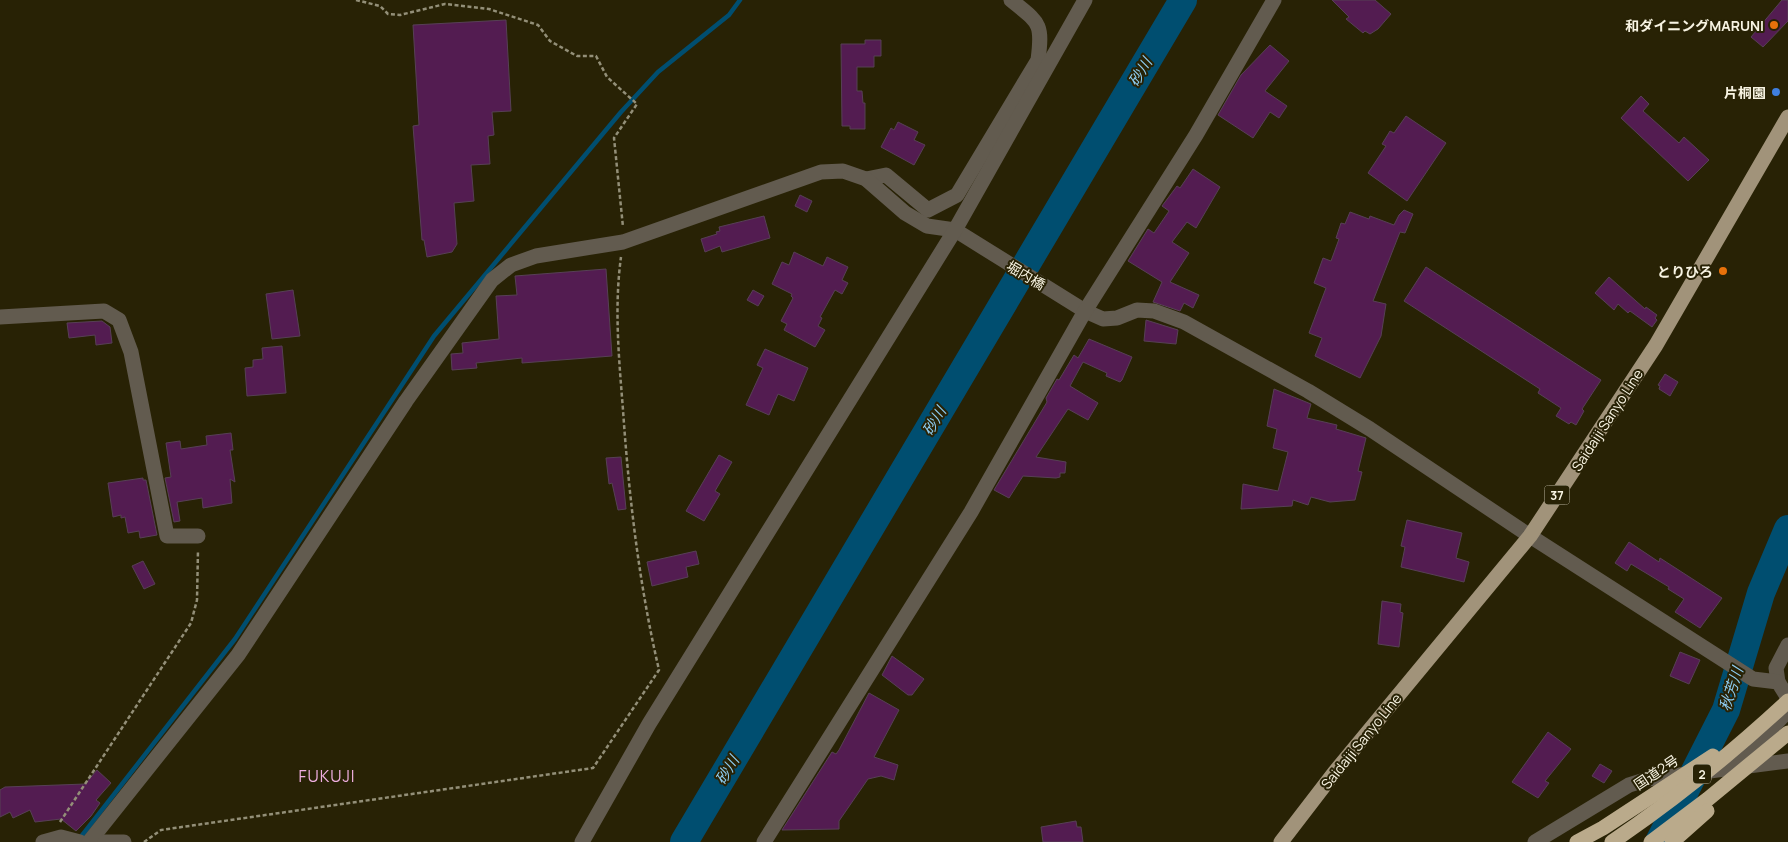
<svg xmlns="http://www.w3.org/2000/svg" width="1788" height="842" viewBox="0 0 1788 842" font-family="Manrope,'Noto Sans JP',sans-serif">
<style>
.lines{fill:none;stroke-linecap:round;stroke-linejoin:round}
.stream{stroke:#004e70;stroke-width:4.5}
.river{stroke:#004e70;stroke-width:28}
.building{fill:#531c51;stroke:#574055}
.path{stroke:#938f78;stroke-width:2.5;stroke-dasharray:4 2.5;stroke-linecap:butt}
.street{stroke:#625b4f;stroke-width:15}
.primary{stroke:#a1937a;stroke-width:15}
.highway-bridge{stroke:#baaa8b;stroke-width:15}
.food-dot{fill:#e8710a;stroke:#282205;stroke-width:2}
.shop-dot{fill:#3f7fe0;stroke:#282205;stroke-width:2}
.labels{text-anchor:middle;dominant-baseline:central;stroke-width:4;stroke-linejoin:round;paint-order:stroke}
.shield{fill:#282205;stroke:#bab5a0;stroke-width:1}
.shield-label{font-size:12px;font-weight:bold;fill:#f8f4e3}
.poi-label{font-size:14px;font-weight:bold;fill:#f8f4e3;stroke:#282205;text-anchor:end}
.street-label{font-size:14px;fill:#f8f4e3;stroke:#282205}
.water-label{font-size:15px;font-style:italic;fill:#8ecdf2;stroke:#282205}
.quarter-label{font-size:16px;letter-spacing:1px;fill:#f0afe2;stroke:#282205}
</style>
<rect width="100%" height="100%" fill="#282205"/>
<g class="lines">
<path class="stream" d="M80 838 235 639 434 336 621 112 658 72 729 15 740 0"/>
<g class="river">
<path d="M684 842 1183 0"/>
<path d="M1659 842 1726 710 1761 593 1788 529"/>
</g>
</g>
<g class="building">
<path d="M1332 0H1375L1391 14 1378 29 1370 34 1365 31 1363 33 1346 19 1349 17Z"/>
<path d="M1782 0H1788V21L1763 47 1751 37Z"/>
<path d="M506 20 511 111 492 112 494 135 488 136 490 164 471 165 474 201 454 203 457 244 452 252 427 257 424 240H422L413 126 419 125 413 25Z"/>
<path d="M865 40H881V56H874V67H857V91H862L863 103H865V129H850V126H842L841 44H865Z"/>
<path d="M1270 45 1289 61 1265 91 1287 106 1279 118 1270 112 1253 138 1218 115 1241 75Z"/>
<path d="M1641 96 1649 104 1643 111 1679 143 1684 137 1709 160 1688 181 1621 118Z"/>
<path d="M1406 116 1446 143 1407 201 1368 173 1386 146 1382 144 1390 131 1394 133Z"/>
<path d="M898 122 918 132 914 140 925 145 914 165 881 147 891 128 894 130Z"/>
<path d="M1193 169 1220 187 1196 228 1187 222 1172 242 1189 253 1170 282 1199 295 1193 308 1184 303 1180 311 1153 302 1162 282 1128 261 1148 229 1154 233 1169 211 1162 206 1177 186 1180 188Z"/>
<path d="M800 195 812 201 807 212 795 206Z"/>
<path d="M1404 210 1413 214 1405 233 1400 232 1373 301 1386 304 1381 336 1360 378 1315 356 1322 338 1309 333 1326 288 1314 283 1323 258 1331 261 1339 239 1336 238 1341 223 1345 224 1350 212 1369 219 1370 216 1394 225 1399 215Z"/>
<path d="M764 216 770 238 722 252 720 246 705 252 701 239 717 234 716 232 720 231 719 227Z"/>
<path d="M794 252 823 266 827 257 848 267 842 280 848 283 842 294 835 290 820 317 822 318 818 326 825 330 815 347 784 330 787 324 781 321 793 298 791 296 792 294 772 284 782 262 789 265Z"/>
<path d="M1426 267 1601 380 1582 409 1584 411 1576 425 1571 422 1569 424 1556 416 1561 408 1538 393 1540 389 1404 301Z"/>
<path d="M606 269 612 356 522 363V358L476 363 477 368 452 370 451 354 463 353 462 343 499 339 496 296 517 295 515 276Z"/>
<path d="M1609 277 1645 309 1646 307 1657 315 1655 318 1657 320 1652 327 1630 311 1628 313 1618 304 1614 310 1595 293Z"/>
<path d="M293 290 300 336 272 339 266 294Z"/>
<path d="M753 290 764 296 758 306 747 300Z"/>
<path d="M1146 320 1178 330 1176 344 1144 341Z"/>
<path d="M102 321 110 327 112 343 96 345 95 335 69 338 67 323Z"/>
<path d="M1089 339 1132 357 1122 380 1120 382 1106 376 1107 373 1083 362 1070 386 1098 403 1088 420 1068 409 1036 457 1066 462 1065 473H1060V477L1056 478 1023 476 1009 498 994 490 1047 402 1046 398 1057 379 1059 380 1074 355 1078 358Z"/>
<path d="M282 346 286 393 247 396 245 368 253 367V360L263 359 262 348Z"/>
<path d="M765 349 808 368 794 401 778 394 769 415 746 405 763 368 757 365Z"/>
<path d="M1665 374 1678 382 1670 396 1659 389 1660 386 1658 385Z"/>
<path d="M1274 389 1311 404 1307 418 1337 425 1336 429 1366 438 1358 471 1362 472 1355 500 1330 502 1311 497 1308 505 1293 500 1292 506 1241 509 1243 484 1278 491 1288 452 1273 448 1277 429 1267 426Z"/>
<path d="M231 433 233 450H230L235 482 230 479 232 503 203 508 202 498 177 502 180 521 174 522 165 478 171 477 166 443 180 441 181 449 207 445 206 436Z"/>
<path d="M719 455 732 462 715 491 720 494 704 521 686 511Z"/>
<path d="M621 457 626 509 618 510 612 483 609 484 606 458Z"/>
<path d="M143 478V480H146L157 535 140 538 139 531 128 533 125 517 121 518V515L113 517 108 483Z"/>
<path d="M1407 520 1462 533 1456 558 1469 562 1464 582 1401 567 1405 547 1401 546Z"/>
<path d="M1629 542 1659 562 1660 558 1722 598 1700 628 1675 612 1684 599 1668 589 1669 587 1631 564 1627 571 1615 563Z"/>
<path d="M696 551 699 564 686 567 688 577 652 586 647 562Z"/>
<path d="M143 561 155 584 144 589 132 566Z"/>
<path d="M1382 601 1401 604 1400 612 1403 613 1399 647 1378 644Z"/>
<path d="M1680 652 1700 660 1689 684 1670 676Z"/>
<path d="M892 656 924 679 912 695H908L882 675Z"/>
<path d="M869 693 899 710 874 757 898 765 894 780 881 776 868 779 839 821V829L782 830 832 752 836 754 839 750Z"/>
<path d="M1548 732 1571 749 1545 781 1549 783 1538 798 1512 782Z"/>
<path d="M1600 764 1612 771 1604 783 1592 776Z"/>
<path d="M97 770 111 783 96 800 100 803 91 816 76 831 61 819 35 822 30 810 13 818 10 812 0 817V790L5 787 85 784Z"/>
<path d="M1076 821 1077 827H1081L1083 842H1043L1041 827Z"/>
</g>
<g class="lines">
<g class="path">
<path d="M356 0 380 6 388 14 400 15 445 4 489 9 538 25 550 41 577 56H596L607 77 637 104 614 138 623 227"/>
<path d="M60 822 191 623 197 600 198 550"/>
<path d="M144 842 161 830 593 768 659 670C639 584 629 497 623 410 619 359 614 308 621 257"/>
</g>
<g class="street">
<path d="M866 179 886 175 928 210 957 195 1038 60C1043 22 1039 23 1011 0"/>
<path d="M0 317 104 311 119 320 131 352 167 536H198"/>
<path d="M1778 682 1776 668 1788 645"/>
<path d="M1721 769 1766 734 1788 711"/>
<path d="M43 842 61 837 80 842"/>
<path d="M89 842 238 655 406 401 492 280 511 265 536 256 623 242 821 172 843 171 866 179 905 213 927 226 955 230 1085 311 1103 319 1117 318 1137 310 1154 311 1184 322 1308 391 1370 429 1530 536 1753 679 1778 682 1788 698"/>
<path d="M105 842H124"/>
<path d="M582 842 649 724 955 230 1085 0"/>
<path d="M764 842 971 512 1085 311 1196 135 1274 0"/>
<path d="M1535 842 1629 785 1648 779 1788 761"/>
</g>
<path class="primary" d="M1281 842 1334 773 1530 536 1656 345 1788 117"/>
<g class="highway-bridge">
<path d="M1577 842 1603 828 1713 756"/>
<path d="M1612 842C1674 800 1733 752 1788 701"/>
<path d="M1651 842 1708 799 1788 733"/>
<path d="M1672 842 1707 811"/>
</g>
</g>
<g class="food-dot">
<circle cx="1774" cy="25" r="5"/>
<circle cx="1723" cy="271" r="5"/>
</g>
<circle class="shop-dot" cx="1776" cy="92" r="5"/>
<g class="labels">
<g class="shield">
<rect x="1544.5" y="485.5" width="25" height="19" rx="4"/>
<rect x="1693" y="764.5" width="18" height="19" rx="4"/>
</g>
<g class="shield-label">
<text x="1557" y="495">37</text>
<text x="1702" y="774">2</text>
</g>
<g class="poi-label">
<text x="1764" y="25">和ダイニングMARUNI</text>
<text x="1766" y="92">片桐園</text>
<text x="1713" y="271">とりひろ</text>
</g>
<g class="street-label">
<text transform="translate(1026 275) rotate(31)">堀内橋</text>
<text transform="translate(1607 420) rotate(-57)">Saidaiji Sanyo Line</text>
<text transform="translate(1361 741) rotate(-51)">Saidaiji Sanyo Line</text>
<text transform="translate(1656 772) rotate(-34)">国道2号</text>
</g>
<g class="water-label">
<text transform="translate(1140 72) rotate(-59)">砂川</text>
<text transform="translate(934 421) rotate(-59)">砂川</text>
<text transform="translate(1731 689) rotate(-72)">秋芳川</text>
<text transform="translate(727 770) rotate(-59)">砂川</text>
</g>
<g class="quarter-label">
<text x="327" y="776">FUKUJI</text>
</g>
</g>
</svg>
